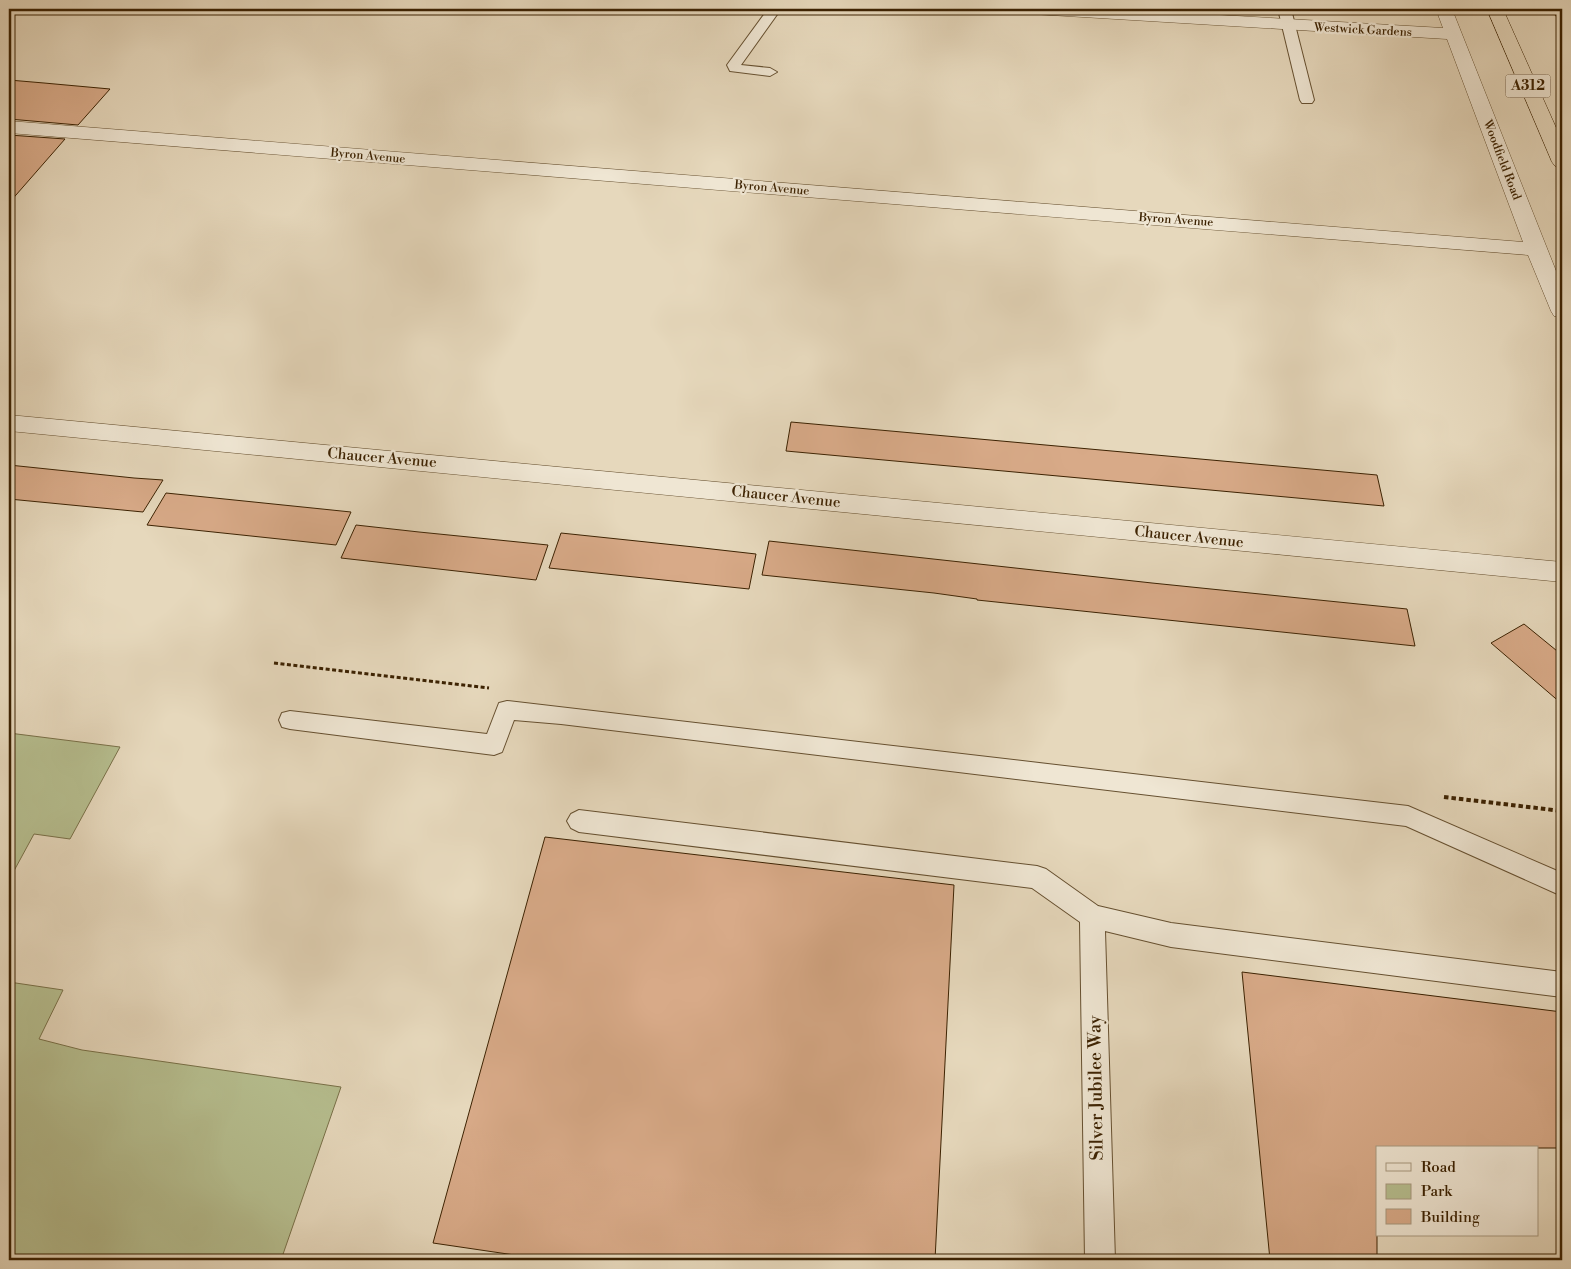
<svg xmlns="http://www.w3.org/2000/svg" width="1571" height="1269" viewBox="0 0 1571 1269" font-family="'Libre Bodoni',serif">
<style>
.green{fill:#b6be8f;stroke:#797048}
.building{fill:#d8aa88;stroke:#3c2202}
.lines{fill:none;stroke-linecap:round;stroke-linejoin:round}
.service-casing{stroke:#665030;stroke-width:2}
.minor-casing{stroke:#665030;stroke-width:1}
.trunk-casing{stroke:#3c2202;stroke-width:1}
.path-far1{stroke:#3c2202;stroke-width:3;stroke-dasharray:4 2.5;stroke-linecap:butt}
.path{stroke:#3c2202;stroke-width:4;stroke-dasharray:4.5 3;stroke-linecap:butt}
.service{fill:#efe6d3;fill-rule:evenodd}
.minor{fill:#efe6d3;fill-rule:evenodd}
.trunk{fill:#e6d8bc;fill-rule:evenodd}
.labels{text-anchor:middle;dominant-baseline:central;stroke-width:4.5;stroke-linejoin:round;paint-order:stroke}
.far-street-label{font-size:12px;fill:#3c2202;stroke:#efe6d3}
.shield{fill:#efe6d3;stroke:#725d41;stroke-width:1}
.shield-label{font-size:14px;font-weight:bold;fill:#3c2202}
.street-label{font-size:15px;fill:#3c2202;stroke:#efe6d3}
.near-street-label{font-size:18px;fill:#3c2202;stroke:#efe6d3}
</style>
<rect width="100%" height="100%" fill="#e6d8bc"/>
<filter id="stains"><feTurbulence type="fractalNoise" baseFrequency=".004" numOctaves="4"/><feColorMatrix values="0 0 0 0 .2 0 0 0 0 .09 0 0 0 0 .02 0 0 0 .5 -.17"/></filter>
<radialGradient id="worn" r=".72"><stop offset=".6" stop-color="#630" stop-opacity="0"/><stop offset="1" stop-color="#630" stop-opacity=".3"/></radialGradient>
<g class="green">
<path d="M9 733 120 747 70 839 34 834 9 880Z"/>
<path d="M9 982 63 990 39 1039 82 1050 341 1087 281 1260H9Z"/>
</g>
<g class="building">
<path d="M9 80 44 83 110 89 78 125 9 119Z"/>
<path d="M9 135 65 139 9 203Z"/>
<path d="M791 422 1377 475 1384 506 786 451Z"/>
<path d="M9 465 134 478 163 480 143 512 9 499Z"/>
<path d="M166 493 322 509 351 512 336 545 147 525Z"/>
<path d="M356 525 419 532 548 545 536 580 341 558Z"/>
<path d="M561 533 694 547 756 554 749 589 549 568Z"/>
<path d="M769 541 1152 583 1407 609 1415 646 977 600V599L934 593 762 575Z"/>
<path d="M1524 624 1562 655V704L1491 643Z"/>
<path d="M545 837 954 885 935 1260H527L528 1257 433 1243Z"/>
<path d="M1242 972 1562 1012V1148H1377V1260H1270Z"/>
</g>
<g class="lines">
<defs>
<g id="service">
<path d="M768 9H781L741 65 770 68 777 72 770 76 730 71 727 65Z"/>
<path d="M1278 9H1291L1314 100 1312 103H1302L1300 100Z"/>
<path d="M507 701 1408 806 1562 873V896L1406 826 561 724 514 720 502 752 494 755 290 729 282 727 279 720 282 713 290 711 487 734 499 703Z"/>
<path d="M579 810 1037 866 1046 869 1098 906 1171 923 1562 972V997L1171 947 1105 931 1115 1260H1085L1080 922 1032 888 579 832 571 828 567 821 571 814Z"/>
</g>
<g id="minor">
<path d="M1025 9H1115L1443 28 1436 9H1452L1562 286V318L1554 316 1551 311 1528 255 9 133V121L1523 242 1447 39 1033 14 1027 13Z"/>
<path d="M9 415 1562 562V582L9 431Z"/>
</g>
<g id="trunk">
<path d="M1487 9H1503L1562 141V168L1555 166 1552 162Z"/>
<path d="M1553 9H1562V17L1556 16Z"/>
</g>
</defs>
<use href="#service" class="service-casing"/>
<use href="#minor" class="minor-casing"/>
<use href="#trunk" class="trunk-casing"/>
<path class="path-far1" d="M274 663 489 688"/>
<path class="path" d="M1444 797 1562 811"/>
<use href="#service" class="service"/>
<use href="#minor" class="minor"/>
<use href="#trunk" class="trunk"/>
</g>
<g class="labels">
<g class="far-street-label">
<text transform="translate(1363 30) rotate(3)">Westwick Gardens</text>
<text transform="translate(368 156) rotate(5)">Byron Avenue</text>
<text transform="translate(1502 160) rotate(69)">Woodfield Road</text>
<text transform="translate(772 188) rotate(5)">Byron Avenue</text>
<text transform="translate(1176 220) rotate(4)">Byron Avenue</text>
</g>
<rect class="shield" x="1505.5" y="74.5" width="45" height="23" rx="4"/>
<g class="shield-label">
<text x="1528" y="86">A312</text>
</g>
<g class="street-label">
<text transform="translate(382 458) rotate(5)">Chaucer Avenue</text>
<text transform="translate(786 497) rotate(6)">Chaucer Avenue</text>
<text transform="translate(1189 537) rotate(6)">Chaucer Avenue</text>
</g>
<g class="near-street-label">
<text transform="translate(1096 1088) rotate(-91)">Silver Jubilee Way</text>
</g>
</g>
<rect width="1571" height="1269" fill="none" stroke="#e6d8bc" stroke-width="30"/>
<rect x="10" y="10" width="1551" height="1249" fill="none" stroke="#3c2202" stroke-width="2.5"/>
<rect x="15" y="15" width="1541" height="1239" fill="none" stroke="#3c2202"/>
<rect x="1376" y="1146" width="162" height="90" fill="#efe6d3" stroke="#a7987f"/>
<rect x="1386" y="1163" width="25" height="8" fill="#efe6d3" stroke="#a7987f"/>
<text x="1421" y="1172" font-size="15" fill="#3c2202">Road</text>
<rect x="1386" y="1184" width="25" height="15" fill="#b6be8f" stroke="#a7987f"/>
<text x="1421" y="1196" font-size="15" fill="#3c2202">Park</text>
<rect x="1386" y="1209" width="25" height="15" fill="#d8aa88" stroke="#a7987f"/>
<text x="1421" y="1222" font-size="15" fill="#3c2202">Building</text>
<rect width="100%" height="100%" filter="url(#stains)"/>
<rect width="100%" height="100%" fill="url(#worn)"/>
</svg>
